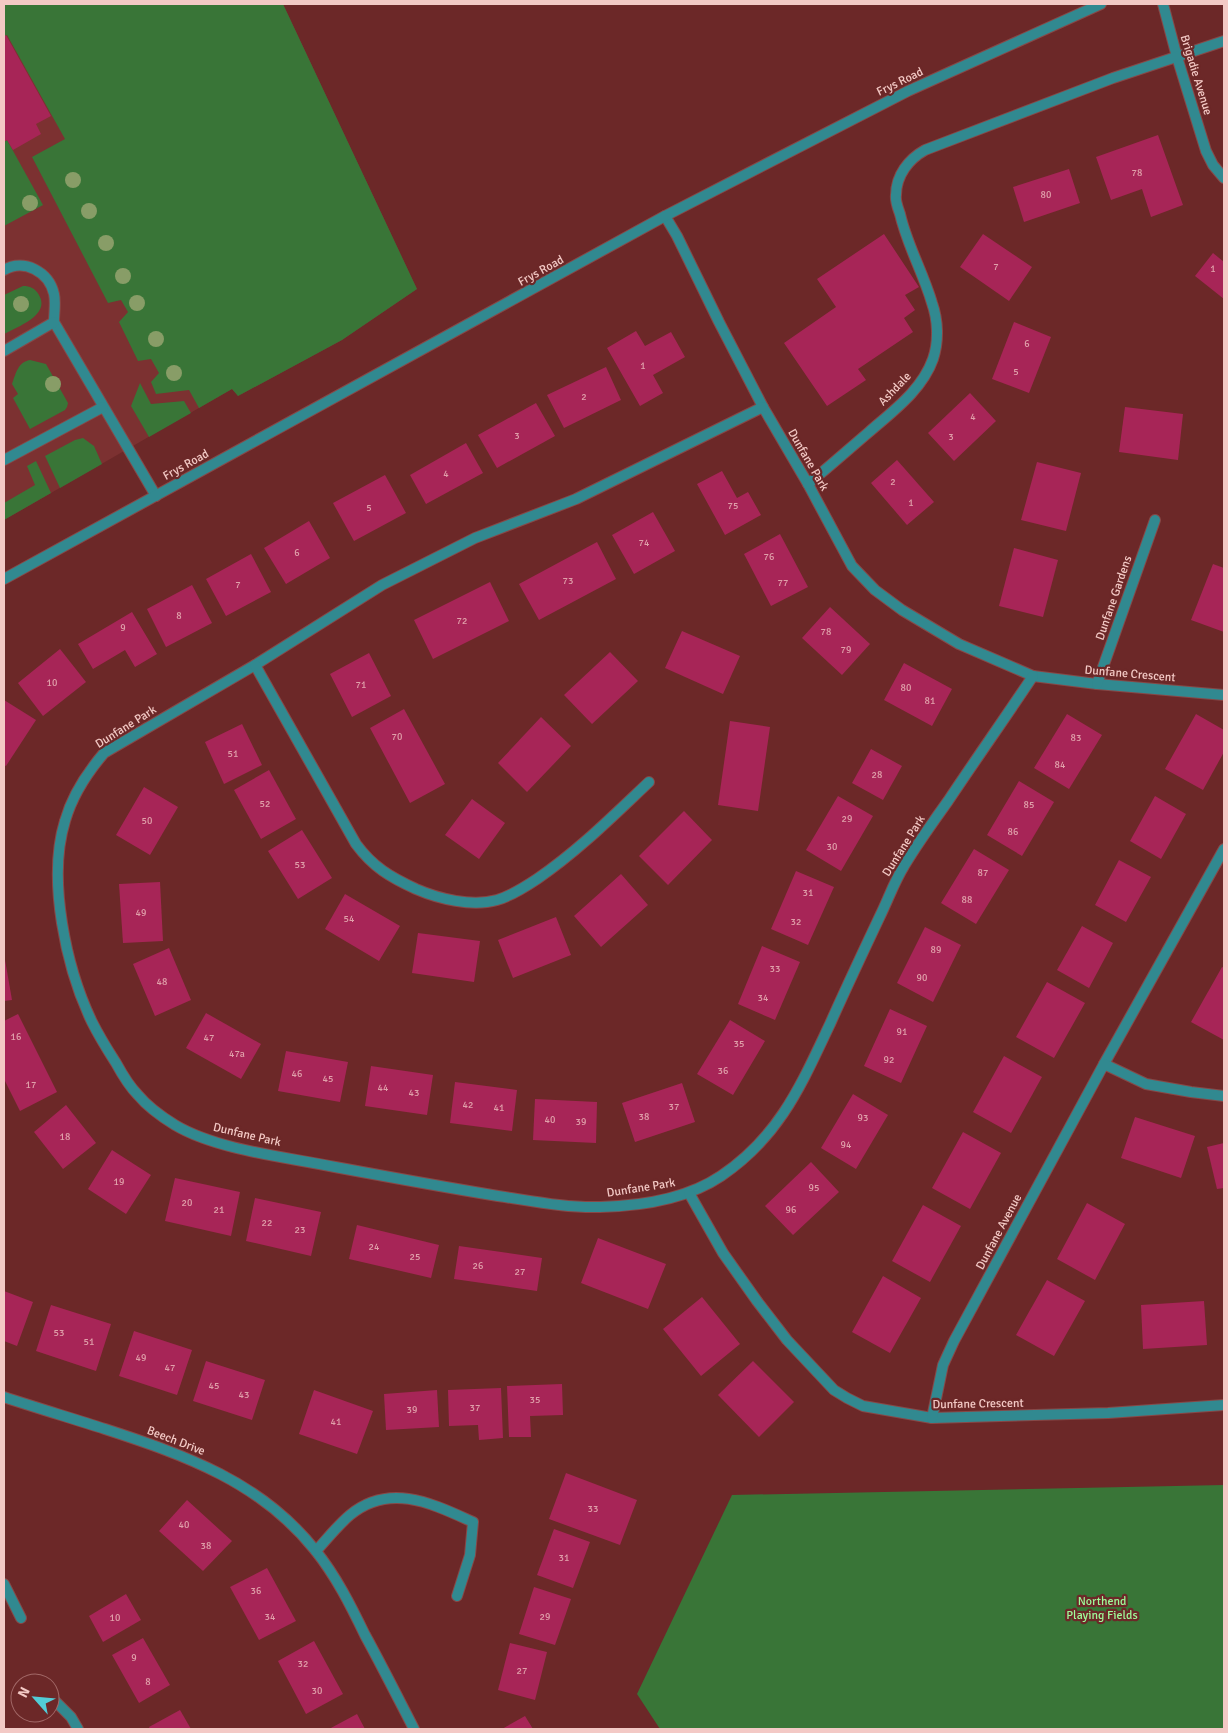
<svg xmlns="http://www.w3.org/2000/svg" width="1228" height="1733" viewBox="0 0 1228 1733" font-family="Signika,sans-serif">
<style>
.built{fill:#7c3131}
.green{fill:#397537}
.building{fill:#a72557}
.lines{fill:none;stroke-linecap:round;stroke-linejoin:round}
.service-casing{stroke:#874847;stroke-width:12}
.minor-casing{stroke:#874847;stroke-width:12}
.tertiary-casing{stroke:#874847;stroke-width:12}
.service{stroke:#318990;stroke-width:10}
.minor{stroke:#318990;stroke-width:10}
.tertiary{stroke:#318990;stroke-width:10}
.tree{fill:#889d67}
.labels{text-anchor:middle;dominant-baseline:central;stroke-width:4.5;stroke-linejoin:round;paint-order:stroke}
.number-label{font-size:10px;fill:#e0a0aa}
.street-label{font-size:12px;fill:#f3c9c5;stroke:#6c2828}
.park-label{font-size:12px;fill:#9efc9a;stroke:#6c2828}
</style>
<rect width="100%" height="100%" fill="#6c2828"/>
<path class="built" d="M4 4H283L417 289 342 340 238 396 232 389 4 520Z"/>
<g class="green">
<path d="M4 4H283L417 289 342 340 238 396 232 389 199 408 189 390 156 394 151 382 159 373 151 359 138 361 119 322 128 312 121 300 108 303 32 157 65 139 7 35 4 37Z"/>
<path d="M7 140 43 205 4 226V142Z"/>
<path d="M23 286C30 286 35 288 39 295 51 315 17 327 4 334V295Z"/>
<path d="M30 360 46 364 68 403 67 407 65 410 30 429 13 398 18 394 12 384C16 373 18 362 30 360Z"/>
<path d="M140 383 151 404 184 401 191 413 149 437 131 406Z"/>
<path d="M83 438 94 446 102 464 60 488 45 456 75 440Z"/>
<path d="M36 461 51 493 4 520V503L35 485 27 466Z"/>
<path d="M1224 1485V1729H660L637 1694 732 1495Z"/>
</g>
<g class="building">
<path d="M6 35 51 116 36 124 41 134 13 150 7 140 4 142V37Z"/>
<path d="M1158 135 1183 205 1151 217 1142 189 1111 200 1096 157Z"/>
<path d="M1069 169 1080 203 1024 222 1013 187Z"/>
<path d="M884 234 919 287 905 295 915 310 904 318 913 332 858 369 866 380 827 406 784 343 836 307 817 279Z"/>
<path d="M983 234 1032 267 1009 301 960 267Z"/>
<path d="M1213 253 1224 262V299L1195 276Z"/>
<path d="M1014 322 1051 337 1029 393 992 379Z"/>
<path d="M636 331 645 346 671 332 685 357 653 375 663 393 640 406 607 348Z"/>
<path d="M606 367 621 400 564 428 547 395Z"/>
<path d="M970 393 996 421 954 461 928 433Z"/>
<path d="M536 403 555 436 497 468 478 435Z"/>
<path d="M1125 407 1183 414 1178 460 1119 452Z"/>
<path d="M466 443 483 473 426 504 410 475Z"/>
<path d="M897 460 934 502 907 525 871 483Z"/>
<path d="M1037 462 1081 473 1066 531 1021 520Z"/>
<path d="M722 471 737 498 748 492 761 515 725 535 697 484Z"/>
<path d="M385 475 406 513 354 541 333 503Z"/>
<path d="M653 512 675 551 634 574 612 535Z"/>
<path d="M309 521 330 558 286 584 264 548Z"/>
<path d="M780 534 808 587 771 606 744 554Z"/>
<path d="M597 542 616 579 539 620 519 584Z"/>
<path d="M1014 548 1058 560 1043 617 999 606Z"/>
<path d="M251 554 271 592 226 616 206 579Z"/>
<path d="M1213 564 1224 568V632L1191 620Z"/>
<path d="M490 582 509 621 433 659 414 620Z"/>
<path d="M192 585 212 623 166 647 147 609Z"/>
<path d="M830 607 870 644 842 675 802 638Z"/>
<path d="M132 612 157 654 135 667 125 650 93 669 78 644Z"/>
<path d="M682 631 740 656 723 694 665 668Z"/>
<path d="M60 649 86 682 43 716 18 683Z"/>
<path d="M610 652 638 681 592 724 564 695Z"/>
<path d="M369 653 391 696 352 717 330 674Z"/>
<path d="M904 663 952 689 932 726 884 700Z"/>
<path d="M4 700 36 720 6 766 4 765Z"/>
<path d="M404 709 445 784 410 803 370 728Z"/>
<path d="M1067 714 1102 735 1069 789 1034 768Z"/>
<path d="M1196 714 1224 730V752L1203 790 1165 769Z"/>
<path d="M541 717 571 746 527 792 498 763Z"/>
<path d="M730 721 770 727 758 811 718 805Z"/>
<path d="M242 724 262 765 224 784 205 742Z"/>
<path d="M871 749 902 766 883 800 852 783Z"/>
<path d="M269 770 296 819 261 839 234 790Z"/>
<path d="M1019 781 1054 802 1022 856 987 835Z"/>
<path d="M144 787 178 807 150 855 116 835Z"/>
<path d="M838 796 873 816 841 871 806 850Z"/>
<path d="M1155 796 1186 814 1161 859 1130 841Z"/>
<path d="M472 799 505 823 479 859 445 835Z"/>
<path d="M684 811 712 840 668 885 639 856Z"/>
<path d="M302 830 332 878 298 899 268 851Z"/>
<path d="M974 849 1009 870 976 924 941 903Z"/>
<path d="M1119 860 1151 877 1126 922 1095 905Z"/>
<path d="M796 871 834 887 808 945 771 929Z"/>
<path d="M621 874 648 905 601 947 574 916Z"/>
<path d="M160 882 163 941 123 943 119 884Z"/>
<path d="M345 894 400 926 379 961 325 929Z"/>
<path d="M556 917 571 955 513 978 498 940Z"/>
<path d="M1082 926 1113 943 1089 988 1057 970Z"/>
<path d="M925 927 961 945 933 1002 897 983Z"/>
<path d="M418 933 480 941 474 982 412 973Z"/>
<path d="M762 946 800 962 775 1020 738 1004Z"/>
<path d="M169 948 191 1000 155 1016 133 964Z"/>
<path d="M4 954 12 1000 4 1001Z"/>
<path d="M1222 967 1224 968V1040L1191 1022Z"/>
<path d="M1047 982 1085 1003 1054 1058 1016 1037Z"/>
<path d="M890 1009 927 1026 901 1083 864 1066Z"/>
<path d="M206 1013 261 1044 241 1079 186 1048Z"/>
<path d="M18 1014 57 1092 20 1111 4 1079V1021Z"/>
<path d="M730 1020 765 1041 733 1095 697 1074Z"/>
<path d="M286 1051 348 1062 340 1102 278 1091Z"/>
<path d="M1004 1056 1042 1077 1011 1133 973 1112Z"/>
<path d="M371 1066 433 1075 427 1115 365 1106Z"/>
<path d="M455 1082 517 1090 512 1131 450 1123Z"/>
<path d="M682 1083 695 1122 635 1142 622 1103Z"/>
<path d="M853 1094 888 1115 856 1169 821 1148Z"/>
<path d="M535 1099 597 1102 596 1143 533 1140Z"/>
<path d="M66 1105 96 1143 63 1169 34 1132Z"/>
<path d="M1135 1117 1195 1136 1181 1178 1121 1158Z"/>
<path d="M963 1132 1001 1153 970 1209 932 1188Z"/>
<path d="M1224 1143V1188L1217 1189 1207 1147Z"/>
<path d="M112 1150 151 1175 126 1214 88 1189Z"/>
<path d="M811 1162 839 1192 793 1235 765 1206Z"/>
<path d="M175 1178 240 1192 231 1236 165 1221Z"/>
<path d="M255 1198 321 1212 311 1256 246 1241Z"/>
<path d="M1087 1203 1125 1224 1095 1280 1057 1259Z"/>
<path d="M923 1205 961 1226 930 1282 892 1261Z"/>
<path d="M357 1225 439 1245 431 1278 349 1259Z"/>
<path d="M598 1238 666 1264 648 1309 581 1283Z"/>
<path d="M459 1246 542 1258 537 1291 454 1279Z"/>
<path d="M883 1276 921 1298 890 1353 852 1332Z"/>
<path d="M1047 1280 1085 1301 1054 1356 1016 1335Z"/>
<path d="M4 1291 33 1302 17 1346 4 1341Z"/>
<path d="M702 1297 740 1344 701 1376 663 1329Z"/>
<path d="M1204 1301 1207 1345 1143 1349 1141 1305Z"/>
<path d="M51 1305 111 1324 96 1371 36 1351Z"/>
<path d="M134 1331 192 1350 177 1395 119 1376Z"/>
<path d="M206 1361 265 1380 252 1420 193 1401Z"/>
<path d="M753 1361 794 1402 759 1437 718 1395Z"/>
<path d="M562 1384 563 1415 530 1416 531 1437H509L507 1386Z"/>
<path d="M501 1388 503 1438 479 1440 478 1425 449 1426 448 1390Z"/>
<path d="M314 1390 373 1411 357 1454 299 1434Z"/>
<path d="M437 1390 439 1427 386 1430 384 1394Z"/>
<path d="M566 1473 637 1500 620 1545 549 1519Z"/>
<path d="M187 1500 232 1541 203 1571 159 1531Z"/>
<path d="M554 1529 590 1542 573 1588 537 1575Z"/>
<path d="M267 1568 296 1621 259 1640 230 1587Z"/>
<path d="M534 1587 571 1599 555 1645 519 1634Z"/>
<path d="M126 1594 141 1620 103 1642 89 1616Z"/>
<path d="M143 1638 170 1685 139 1703 112 1655Z"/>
<path d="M314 1641 343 1694 306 1714 278 1661Z"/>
<path d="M510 1643 547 1652 535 1700 498 1690Z"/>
<path d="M180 1710 191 1729H150L149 1727Z"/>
<path d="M357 1714 365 1729H329Z"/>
<path d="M525 1716 533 1729H502Z"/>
</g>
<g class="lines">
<defs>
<g id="service">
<path d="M4 270C24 258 49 272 54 294 56 302 54 313 54 322L156 496"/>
<path d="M4 351 54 322"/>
<path d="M4 460 103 407"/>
</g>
<g id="minor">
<path d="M1163 4 1177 57 1206 151 1213 165 1224 178"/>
<path d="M665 216 677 236 719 322 763 407 808 484 852 566 875 590 902 610 959 644 1033 676 1097 684 1224 695"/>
<path d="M763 407 576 499 475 538 382 585 255 665 104 753C87 773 72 796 65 821 47 879 66 968 92 1022 99 1036 107 1049 116 1063 122 1074 129 1086 138 1095 148 1107 162 1117 175 1125 217 1150 286 1157 335 1167 389 1177 444 1187 498 1196 532 1201 566 1208 600 1207 641 1206 687 1199 721 1176 780 1136 801 1085 830 1024 846 988 863 952 880 916 888 900 894 882 904 866 917 844 933 822 948 801 976 759 1005 718 1033 676"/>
<path d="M808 484C829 467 849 449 869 432 893 411 922 390 933 359 939 341 938 320 932 303 923 272 907 245 900 214 898 208 895 201 896 195 896 175 909 159 925 150L1113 78 1224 41"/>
<path d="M255 665 356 844C373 867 390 877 416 889 439 899 472 907 497 900 511 896 525 887 537 879 578 851 613 816 649 782"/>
<path d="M1097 684 1155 520"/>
<path d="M1104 1064 1224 849"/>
<path d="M689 1193 723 1253 757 1301 787 1340 834 1390 847 1398 863 1406 932 1418 1108 1413 1224 1405"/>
<path d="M4 1397C37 1408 71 1418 105 1429 185 1455 261 1482 315 1550 336 1576 351 1606 365 1635 382 1666 398 1698 414 1729"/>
<path d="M932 1418 943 1365 954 1341 1104 1064 1146 1084 1191 1092 1224 1096"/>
<path d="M316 1551C327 1539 338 1525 350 1515 390 1482 433 1504 473 1522L470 1555 457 1596"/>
<path d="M4 1584 21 1618"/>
<path d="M50 1696 71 1717 78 1729"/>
</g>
<path id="tertiary" d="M4 579 665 216 908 91 1101 4"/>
</defs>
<use href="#service" class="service-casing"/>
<use href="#minor" class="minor-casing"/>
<use href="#tertiary" class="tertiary-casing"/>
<use href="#service" class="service"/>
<use href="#minor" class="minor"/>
<use href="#tertiary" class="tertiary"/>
</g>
<g class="tree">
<circle cx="73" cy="180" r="8"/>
<circle cx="30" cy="203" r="8"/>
<circle cx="89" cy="211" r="8"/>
<circle cx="106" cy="243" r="8"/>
<circle cx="123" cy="276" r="8"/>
<circle cx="137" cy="303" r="8"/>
<circle cx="21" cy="304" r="8"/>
<circle cx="156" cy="339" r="8"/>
<circle cx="174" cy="373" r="8"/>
<circle cx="53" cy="384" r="8"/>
</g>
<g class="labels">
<g class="number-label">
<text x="1137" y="173">78</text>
<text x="1046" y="195">80</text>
<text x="996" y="267">7</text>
<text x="1213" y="269">1</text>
<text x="1027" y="344">6</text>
<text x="643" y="366">1</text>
<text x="1016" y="372">5</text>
<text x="584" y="397">2</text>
<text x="973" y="417">4</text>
<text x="517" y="436">3</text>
<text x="951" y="437">3</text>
<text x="446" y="474">4</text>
<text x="893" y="482">2</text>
<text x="911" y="503">1</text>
<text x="733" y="506">75</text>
<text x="369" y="508">5</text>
<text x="644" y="543">74</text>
<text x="297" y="553">6</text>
<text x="769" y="557">76</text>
<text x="568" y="581">73</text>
<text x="783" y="583">77</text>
<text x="238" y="585">7</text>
<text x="179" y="616">8</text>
<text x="462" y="621">72</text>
<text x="123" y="628">9</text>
<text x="826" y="632">78</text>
<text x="846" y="650">79</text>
<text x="52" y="683">10</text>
<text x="361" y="685">71</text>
<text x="906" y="688">80</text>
<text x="930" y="701">81</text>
<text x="397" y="737">70</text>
<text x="1076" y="738">83</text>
<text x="233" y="754">51</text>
<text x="1060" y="765">84</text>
<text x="877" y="775">28</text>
<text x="265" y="804">52</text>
<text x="1029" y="805">85</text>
<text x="847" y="819">29</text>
<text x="147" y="821">50</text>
<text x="1013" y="832">86</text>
<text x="832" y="847">30</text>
<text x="300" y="865">53</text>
<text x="983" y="873">87</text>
<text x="808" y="893">31</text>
<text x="967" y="900">88</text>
<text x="141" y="913">49</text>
<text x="349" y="919">54</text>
<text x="796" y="922">32</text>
<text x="936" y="950">89</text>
<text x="775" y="969">33</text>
<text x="922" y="978">90</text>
<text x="162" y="982">48</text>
<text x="763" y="998">34</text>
<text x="902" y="1032">91</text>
<text x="16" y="1037">16</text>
<text x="209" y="1038">47</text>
<text x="739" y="1044">35</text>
<text x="237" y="1054">47a</text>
<text x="889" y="1060">92</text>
<text x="723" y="1071">36</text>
<text x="297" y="1074">46</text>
<text x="328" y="1079">45</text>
<text x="31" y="1085">17</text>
<text x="383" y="1088">44</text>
<text x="414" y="1093">43</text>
<text x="468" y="1105">42</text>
<text x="674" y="1107">37</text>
<text x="499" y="1108">41</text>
<text x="644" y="1117">38</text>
<text x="863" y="1118">93</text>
<text x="550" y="1120">40</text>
<text x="581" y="1122">39</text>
<text x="65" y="1137">18</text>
<text x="846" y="1145">94</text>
<text x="119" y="1182">19</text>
<text x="814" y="1188">95</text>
<text x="187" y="1203">20</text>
<text x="219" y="1210">21</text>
<text x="791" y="1210">96</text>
<text x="267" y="1223">22</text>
<text x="300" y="1230">23</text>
<text x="374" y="1247">24</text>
<text x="415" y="1257">25</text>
<text x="478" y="1266">26</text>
<text x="520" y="1272">27</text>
<text x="59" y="1333">53</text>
<text x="89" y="1342">51</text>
<text x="141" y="1358">49</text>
<text x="170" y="1368">47</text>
<text x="214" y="1386">45</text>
<text x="244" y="1395">43</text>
<text x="535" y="1400">35</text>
<text x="475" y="1408">37</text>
<text x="412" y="1410">39</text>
<text x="336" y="1422">41</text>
<text x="593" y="1509">33</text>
<text x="184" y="1525">40</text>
<text x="206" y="1546">38</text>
<text x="564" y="1558">31</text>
<text x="256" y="1591">36</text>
<text x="270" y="1617">34</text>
<text x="545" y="1617">29</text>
<text x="115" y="1618">10</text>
<text x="134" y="1658">9</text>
<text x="303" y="1664">32</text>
<text x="522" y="1671">27</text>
<text x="148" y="1682">8</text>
<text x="317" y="1691">30</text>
</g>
<g class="street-label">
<text transform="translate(1196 75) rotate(73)">Brigadie Avenue</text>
<text transform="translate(900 82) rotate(-26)">Frys Road</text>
<text transform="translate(541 271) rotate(-29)">Frys Road</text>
<text transform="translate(895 389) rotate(-46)">Ashdale</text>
<text transform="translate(808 460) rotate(60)">Dunfane Park</text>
<text transform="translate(186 465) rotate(-29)">Frys Road</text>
<text transform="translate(1114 598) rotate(-71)">Dunfane Gardens</text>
<text transform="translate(1130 674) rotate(5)">Dunfane Crescent</text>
<text transform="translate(126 727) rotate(-32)">Dunfane Park</text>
<text transform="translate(904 846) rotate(-58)">Dunfane Park</text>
<text transform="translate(247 1135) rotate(13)">Dunfane Park</text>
<text transform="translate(641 1188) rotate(-9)">Dunfane Park</text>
<text transform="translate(999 1232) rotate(-62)">Dunfane Avenue</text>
<text transform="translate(978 1404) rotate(-1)">Dunfane Crescent</text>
<text transform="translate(176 1441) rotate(21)">Beech Drive</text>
</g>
<g class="park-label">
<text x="1102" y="1601">Northend<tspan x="1102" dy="14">Playing Fields</tspan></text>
</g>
</g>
<rect width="1228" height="1733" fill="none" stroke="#f3c9c5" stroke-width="10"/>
<g transform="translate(35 1698) rotate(297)"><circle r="24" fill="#6c2828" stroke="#a26867"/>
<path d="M0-4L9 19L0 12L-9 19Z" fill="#52ccd6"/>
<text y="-8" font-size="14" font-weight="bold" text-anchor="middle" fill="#f3c9c5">N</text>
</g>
</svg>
